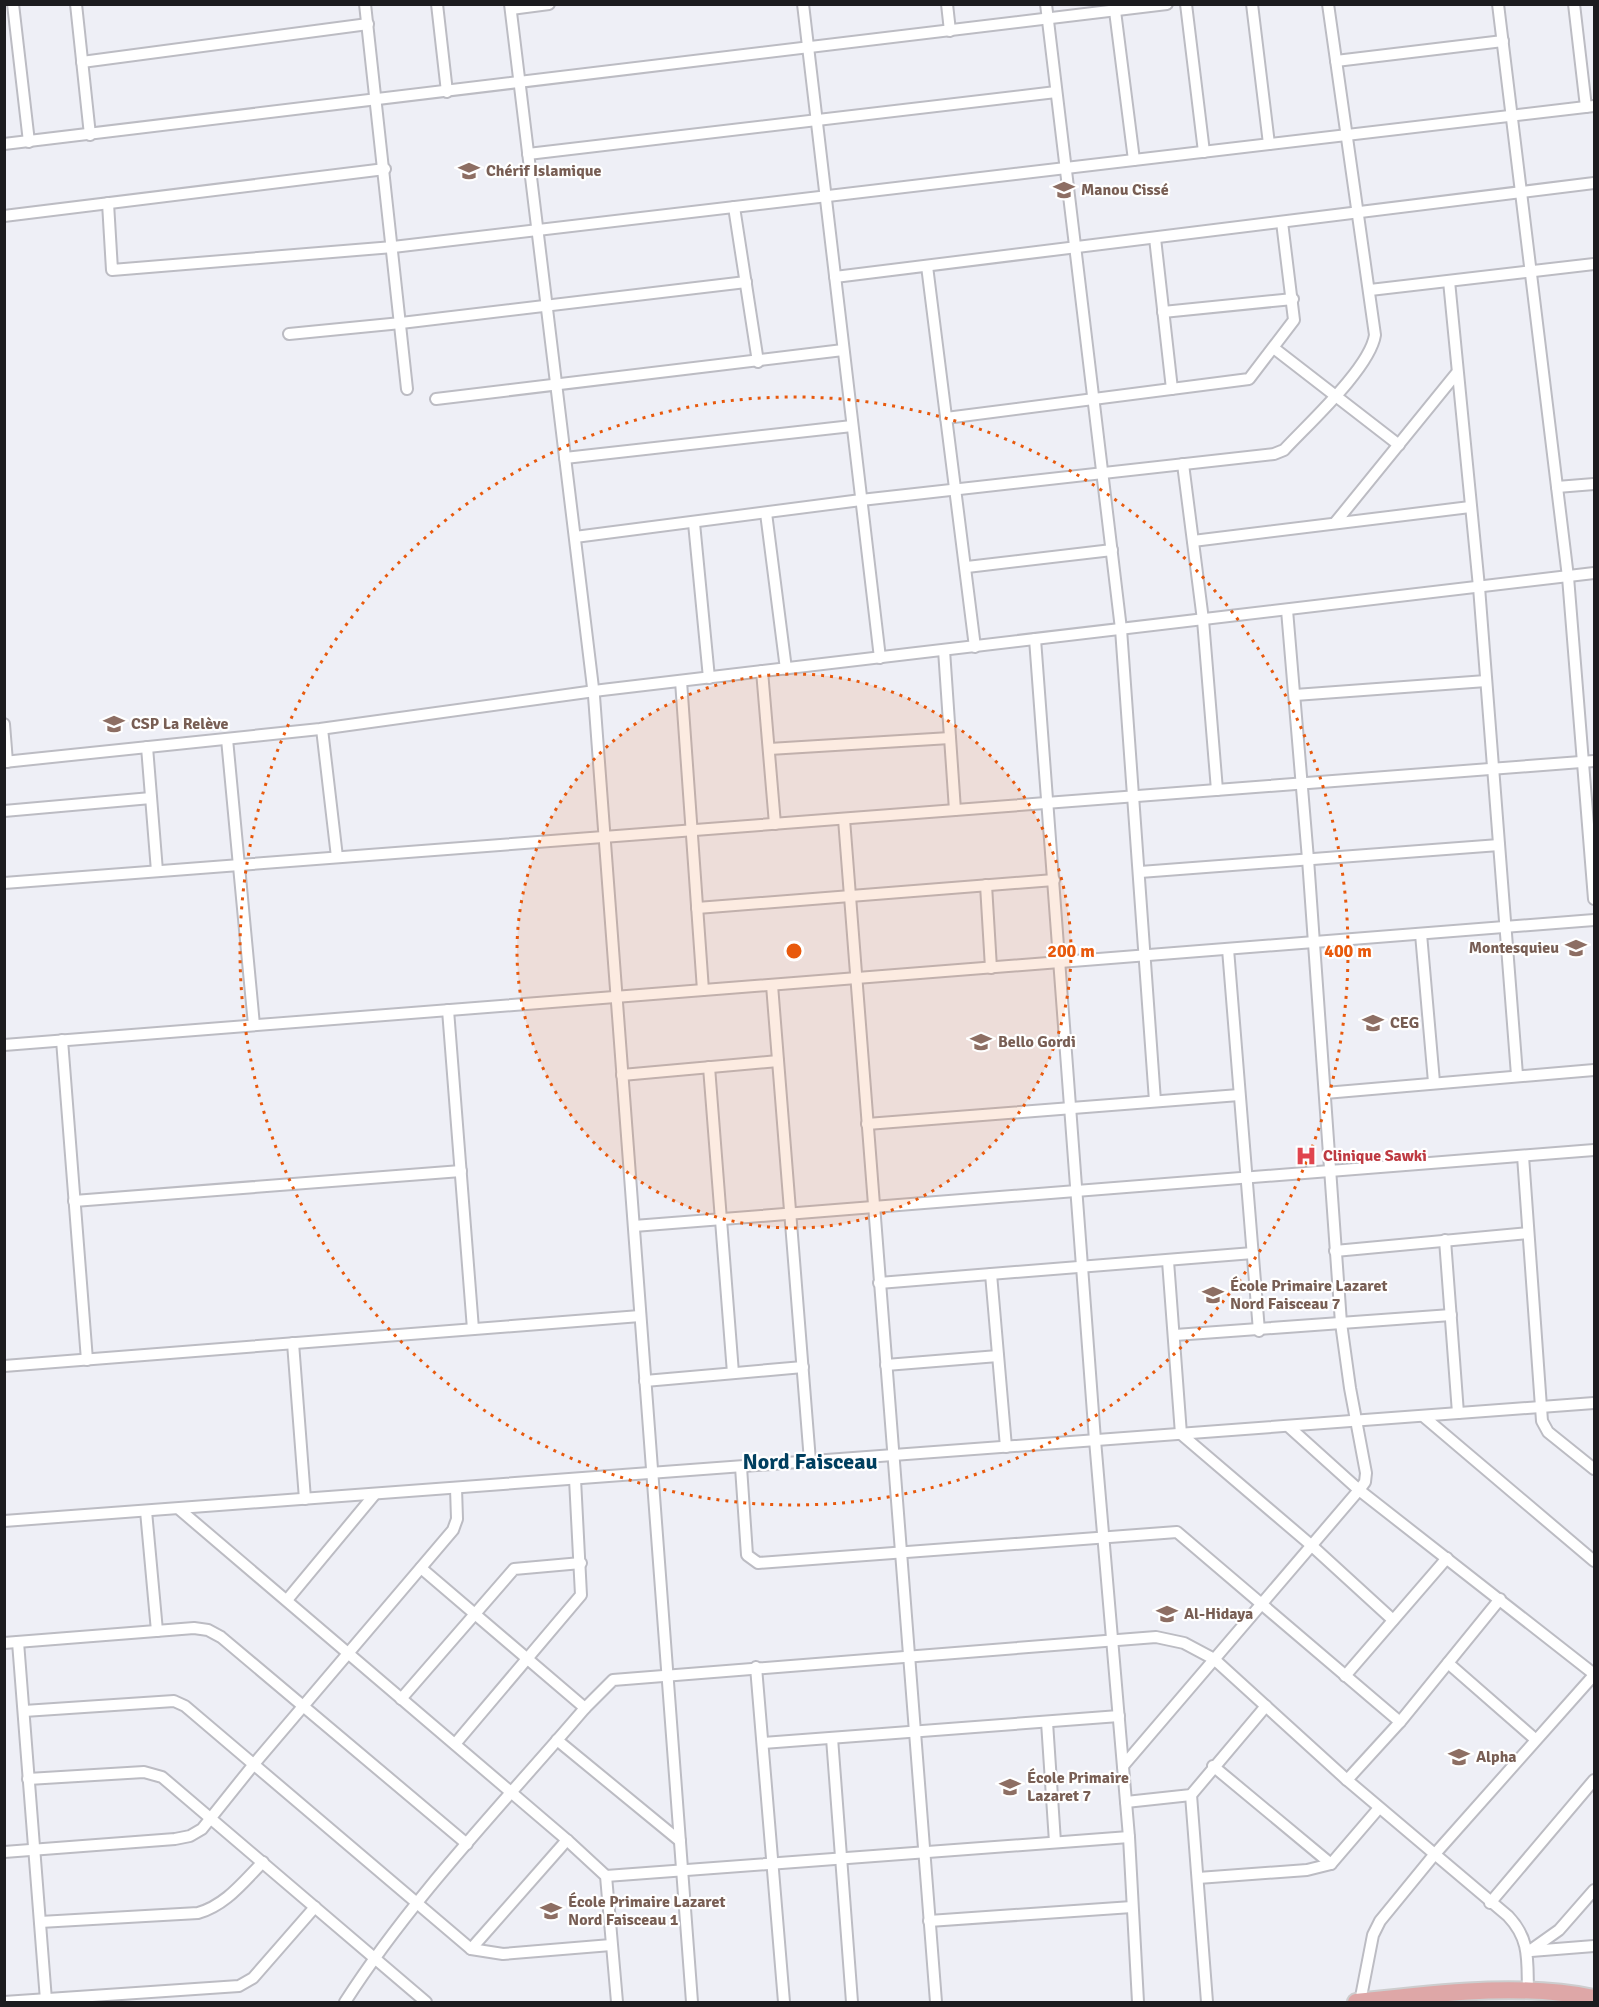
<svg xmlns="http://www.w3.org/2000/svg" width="1599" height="2007" viewBox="0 0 1599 2007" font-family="Signika,sans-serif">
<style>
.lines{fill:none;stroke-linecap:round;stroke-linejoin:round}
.minor-casing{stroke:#bcbcc3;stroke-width:14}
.primary-casing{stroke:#cdcdce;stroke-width:20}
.minor{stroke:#fff;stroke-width:10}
.primary{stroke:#dea7a7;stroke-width:16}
.ring{fill:none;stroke:#e8590c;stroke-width:3;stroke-dasharray:3 6}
.labels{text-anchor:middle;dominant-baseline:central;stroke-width:4.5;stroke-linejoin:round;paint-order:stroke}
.education-label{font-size:16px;font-weight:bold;fill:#785e54;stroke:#fff;text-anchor:start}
.health-label{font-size:16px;font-weight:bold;fill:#be3a42;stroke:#fff;text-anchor:start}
.district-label{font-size:22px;font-weight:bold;fill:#003f5f;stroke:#fff}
.centre{fill:#e8590c;stroke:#fff;stroke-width:3}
.ring-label{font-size:18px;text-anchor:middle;font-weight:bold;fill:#e8590c;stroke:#fff;stroke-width:4.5;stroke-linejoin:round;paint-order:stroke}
</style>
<rect width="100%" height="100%" fill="#eeeff6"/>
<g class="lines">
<defs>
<g id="minor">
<path d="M13 4 29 142"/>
<path d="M76 4 90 135"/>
<path d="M365 4 407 389"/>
<path d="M437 4 447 92"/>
<path d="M510 4 594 696 692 2002"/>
<path d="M803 4 880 658"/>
<path d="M947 4 950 31"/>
<path d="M1046 4 1121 629 1155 1101"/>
<path d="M1186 4 1204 152"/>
<path d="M1252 4 1269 144"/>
<path d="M1498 4 1568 577 1594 899"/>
<path d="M1574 4 1586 107"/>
<path d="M511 9 549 4"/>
<path d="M1115 11 1134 160"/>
<path d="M1336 61 1503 41"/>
<path d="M82 62 368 24"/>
<path d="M4 144 1167 4"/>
<path d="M528 154 1056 92"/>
<path d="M108 203 112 270 393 247 1594 106"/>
<path d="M734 207 758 362"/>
<path d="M4 216 385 169"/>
<path d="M1155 238 1172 389"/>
<path d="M927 266 975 647"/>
<path d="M835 277 1594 183"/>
<path d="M1449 281 1479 587 1517 1075"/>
<path d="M1370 290 1594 264"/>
<path d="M1163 312 1293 299"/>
<path d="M289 334 401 323 746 282"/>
<path d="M1275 349 1399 445"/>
<path d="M436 399 843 350"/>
<path d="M946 418 1249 379 1294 320 1282 222"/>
<path d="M565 458 852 426"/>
<path d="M1183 464 1203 620 1217 790"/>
<path d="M1557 487 1594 484"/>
<path d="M766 513 786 669"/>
<path d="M694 523 709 678"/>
<path d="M1335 523 1456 374"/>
<path d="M575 537 861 500 1274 454 1284 450C1308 424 1370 368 1375 335L1328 4"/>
<path d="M1193 541 1470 507"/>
<path d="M967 567 1112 550"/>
<path d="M1035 639 1095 1440 1129 1837 1138 2002"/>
<path d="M944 650 955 810"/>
<path d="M762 671 775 824"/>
<path d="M681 681 703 990"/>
<path d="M1295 695 1486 681"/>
<path d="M4 724 7 762"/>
<path d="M322 729 337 857"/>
<path d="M227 739 254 1025"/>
<path d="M147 747 157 871"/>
<path d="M769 749 950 738"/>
<path d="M4 762 320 729 602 690 1594 573"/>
<path d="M4 811 151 798"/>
<path d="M844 819 936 2002"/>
<path d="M1140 872 1499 845"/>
<path d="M4 883 1594 761"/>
<path d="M986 885 991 968"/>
<path d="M697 908 1054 880"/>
<path d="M1421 934 1434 1082"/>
<path d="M1228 949 1259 1331"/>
<path d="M772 985 810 1461"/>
<path d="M448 1010 473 1329"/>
<path d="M62 1040 87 1360"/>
<path d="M4 1045 1594 920"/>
<path d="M709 1067 733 1373"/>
<path d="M622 1075 778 1061"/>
<path d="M1325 1093 1594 1070"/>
<path d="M867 1124 1239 1095"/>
<path d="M1523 1156 1542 1421 1548 1432 1594 1469"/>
<path d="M74 1201 461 1171"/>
<path d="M634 1226 1594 1150"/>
<path d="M1445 1240 1458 1413"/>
<path d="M1335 1251 1528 1233"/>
<path d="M1168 1261 1181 1434 1311 1545 1393 1620"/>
<path d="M991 1274 1006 1447"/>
<path d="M879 1283 1253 1253"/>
<path d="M1175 1335 1451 1315"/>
<path d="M293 1343 305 1499"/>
<path d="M886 1365 998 1356"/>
<path d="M4 1366 640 1316"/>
<path d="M645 1381 803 1367"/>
<path d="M1423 1416 1594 1561"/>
<path d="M1288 1426 1359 1490 1594 1674"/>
<path d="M741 1467 747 1555 758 1563 1177 1532 1400 1722"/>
<path d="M179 1509 567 1840 606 1876 617 2002"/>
<path d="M146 1511 157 1631"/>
<path d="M4 1521 1594 1403"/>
<path d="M421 1568 585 1708"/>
<path d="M287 1600 375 1494"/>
<path d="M18 1642 46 2000"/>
<path d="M4 1643 194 1628 208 1630 221 1637 467 1844"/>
<path d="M1448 1663 1535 1739"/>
<path d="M756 1667 784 2002"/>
<path d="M1345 1676 1447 1558"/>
<path d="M401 1699 514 1569 581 1563"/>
<path d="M24 1711 174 1701 185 1706 471 1949 503 1954 611 1945"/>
<path d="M1047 1722 1055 1842"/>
<path d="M832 1738 852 2002"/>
<path d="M557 1740 680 1841"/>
<path d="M763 1743 1119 1716"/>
<path d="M455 1744 581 1595 575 1479"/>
<path d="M1123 1766 1359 1490 1365 1482 1366 1473 1350 1388 1341 1323 1308 859 1287 610"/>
<path d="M1213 1766 1331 1864"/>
<path d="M28 1779 144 1772 162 1777 426 2002"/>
<path d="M1347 1780 1400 1722 1500 1599"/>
<path d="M1191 1795 1207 2002"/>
<path d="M1126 1802 1191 1795 1266 1706"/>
<path d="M4 1852 175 1839 190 1836 202 1829 254 1764 453 1530 457 1519 456 1488"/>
<path d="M606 1876 1129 1837"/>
<path d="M1198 1878 1307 1870 1331 1864 1379 1808"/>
<path d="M1490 1903 1594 1780"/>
<path d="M929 1921 1132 1907"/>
<path d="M40 1922 198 1913C226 1905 243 1882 263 1862"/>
<path d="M471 1949 567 1840"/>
<path d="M1531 1951 1594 1946"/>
<path d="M1528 1952 1559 1930 1594 1890"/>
<path d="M4 2002 239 1986 253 1978 315 1907"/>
<path d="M345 2002C413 1896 503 1804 585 1708L613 1680 1156 1637 1184 1643 1214 1659 1347 1780 1508 1916C1531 1940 1527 1962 1528 1992"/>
<path d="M1360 2002 1373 1935 1380 1921 1434 1855 1594 1675"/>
</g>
<path id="primary" d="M1356 2002C1433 1994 1518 1982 1594 1998"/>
</defs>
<use href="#minor" class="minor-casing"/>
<use href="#primary" class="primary-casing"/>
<use href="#minor" class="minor"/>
<use href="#primary" class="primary"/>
</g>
<circle cx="794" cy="951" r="277" fill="#e8590c" fill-opacity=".12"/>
<g class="ring">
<circle cx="794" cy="951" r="277"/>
<circle cx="794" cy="951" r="554"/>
</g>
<defs>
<symbol id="school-bare" viewBox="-9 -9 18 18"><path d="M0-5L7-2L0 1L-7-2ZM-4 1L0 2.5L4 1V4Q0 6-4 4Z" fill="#8d6e63" stroke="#fff" stroke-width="2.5" paint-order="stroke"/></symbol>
<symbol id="hospital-bare" viewBox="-9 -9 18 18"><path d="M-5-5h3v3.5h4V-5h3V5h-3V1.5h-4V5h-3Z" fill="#e0444e" stroke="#fff" stroke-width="2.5" paint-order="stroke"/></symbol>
</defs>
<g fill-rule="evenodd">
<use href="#school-bare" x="454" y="156" width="30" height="30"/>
<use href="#school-bare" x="1049" y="175" width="30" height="30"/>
<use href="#school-bare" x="99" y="709" width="30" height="30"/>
<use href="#school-bare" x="1561" y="933" width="30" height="30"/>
<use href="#school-bare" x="1358" y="1008" width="30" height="30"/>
<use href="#school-bare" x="966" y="1027" width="30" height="30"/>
<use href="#hospital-bare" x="1291" y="1141" width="30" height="30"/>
<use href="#school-bare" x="1198" y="1280" width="30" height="30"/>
<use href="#school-bare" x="1152" y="1599" width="30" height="30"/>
<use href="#school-bare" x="1444" y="1742" width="30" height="30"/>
<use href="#school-bare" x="995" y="1772" width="30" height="30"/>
<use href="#school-bare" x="536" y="1896" width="30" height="30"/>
</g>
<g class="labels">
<g class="education-label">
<text x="486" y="171">Chérif Islamique</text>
<text x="1081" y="190">Manou Cissé</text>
<text x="131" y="724">CSP La Relève</text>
<text x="1559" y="948" text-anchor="end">Montesquieu</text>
<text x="1390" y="1023">CEG</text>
<text x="998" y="1042">Bello Gordi</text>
<text x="1230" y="1286">École Primaire Lazaret<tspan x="1230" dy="18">Nord Faisceau 7</tspan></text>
<text x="1184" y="1614">Al-Hidaya</text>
<text x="1476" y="1757">Alpha</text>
<text x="1027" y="1778">École Primaire<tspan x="1027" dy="18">Lazaret 7</tspan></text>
<text x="568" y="1902">École Primaire Lazaret<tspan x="568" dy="18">Nord Faisceau 1</tspan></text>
</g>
<g class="health-label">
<text x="1323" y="1156">Clinique Sawki</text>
</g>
<g class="district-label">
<text x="810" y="1461">Nord Faisceau</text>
</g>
</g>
<circle cx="794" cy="951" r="9" class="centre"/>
<g class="ring-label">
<text x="1071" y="957">200 m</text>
<text x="1348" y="957">400 m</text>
</g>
<rect width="1599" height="2007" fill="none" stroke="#1c1c1f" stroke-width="12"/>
</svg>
